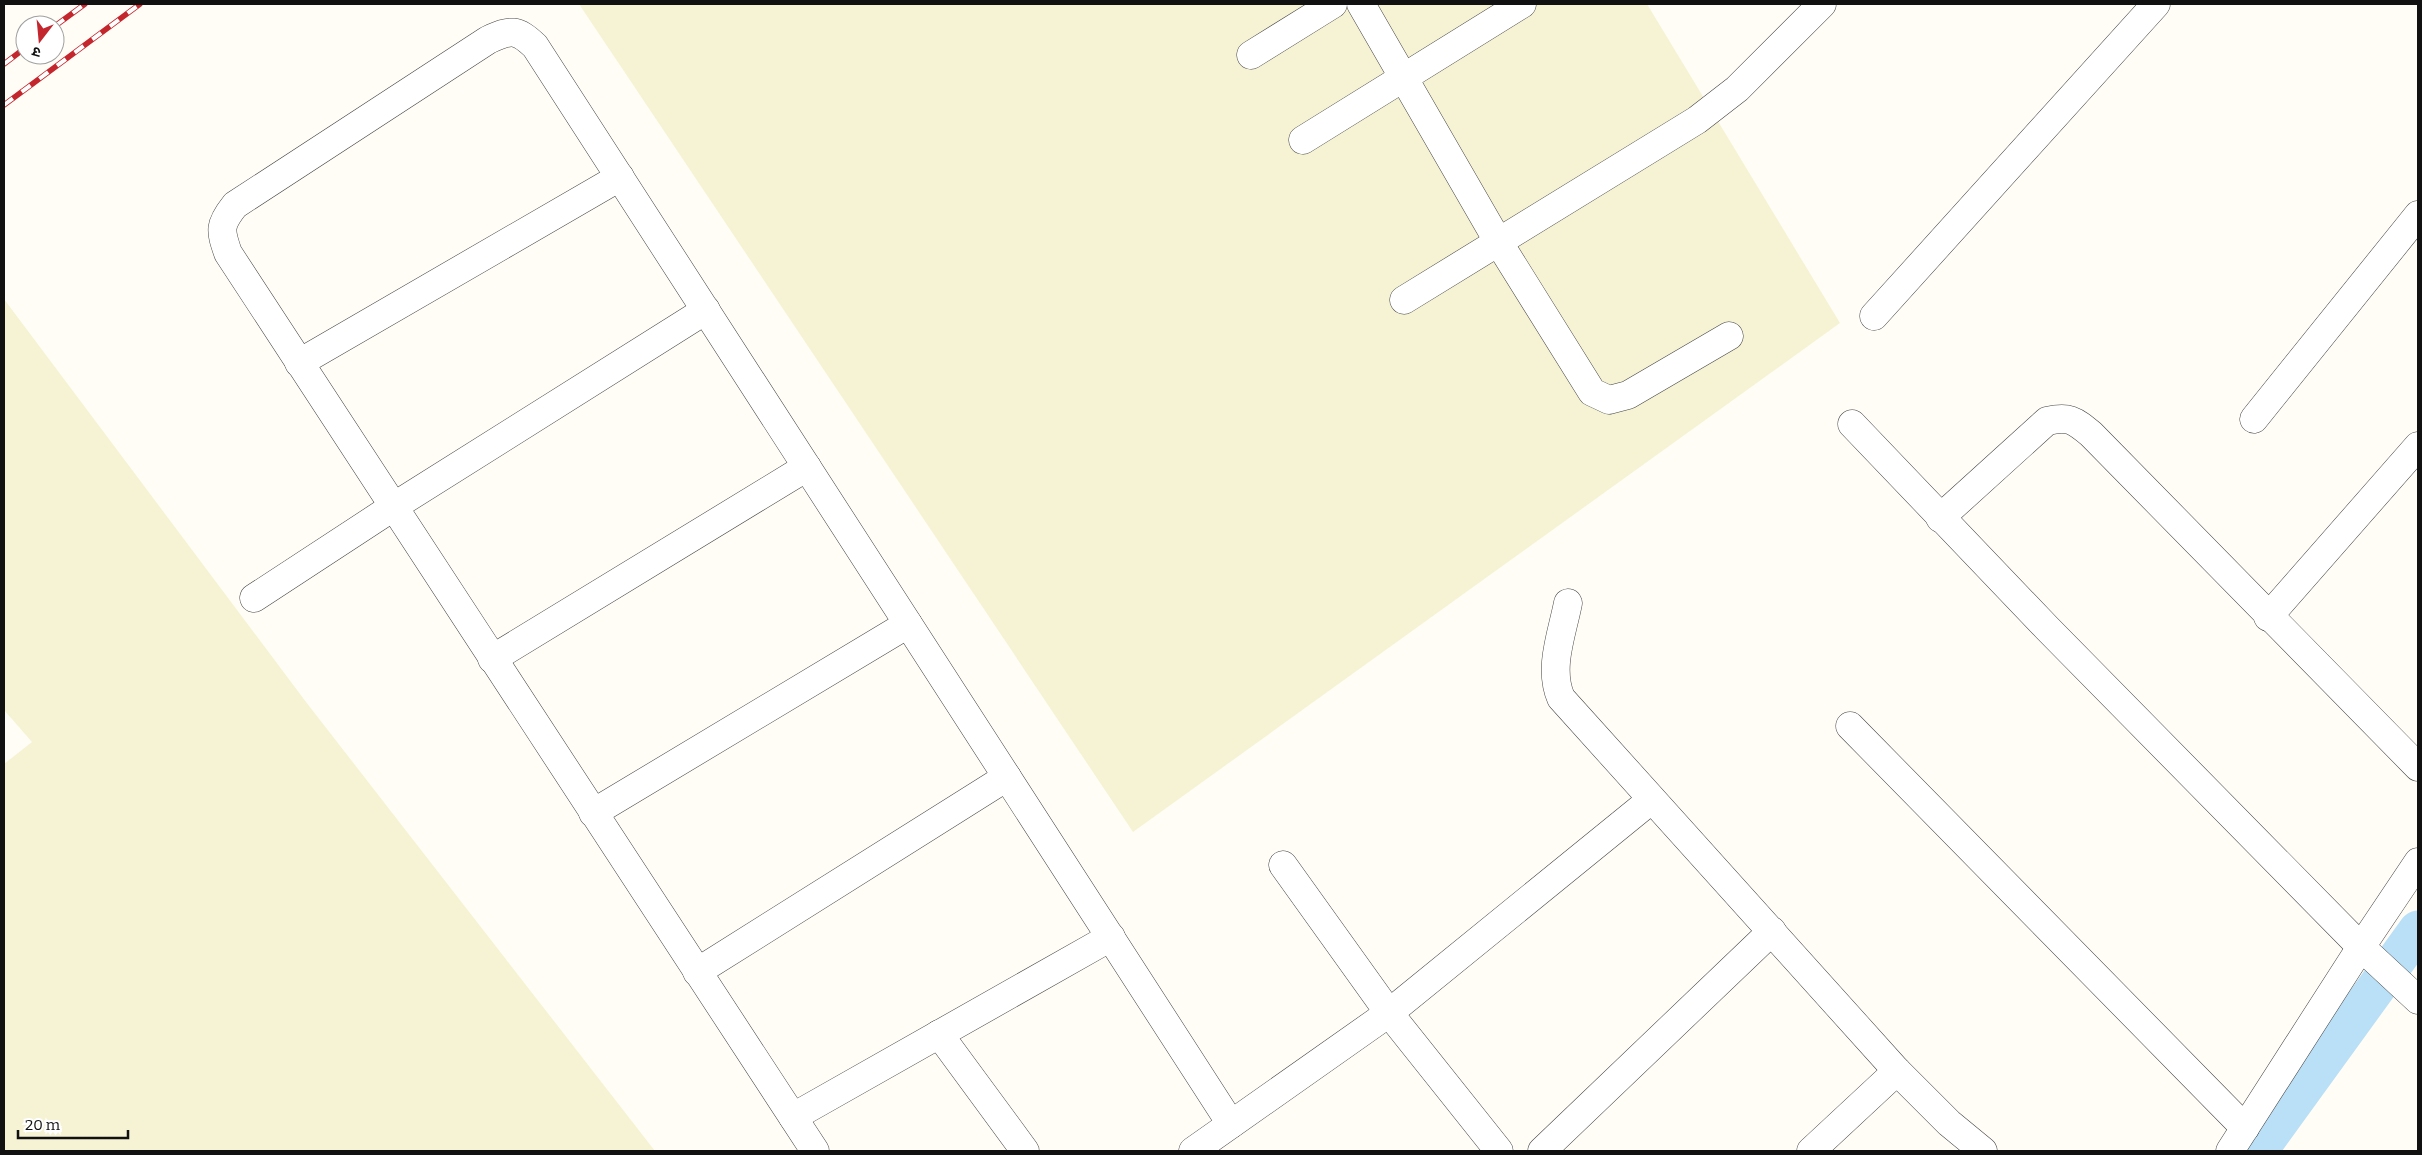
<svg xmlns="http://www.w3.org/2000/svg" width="2422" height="1155" viewBox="0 0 2422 1155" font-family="Bitter,'Noto Sans Devanagari',serif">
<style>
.farmland{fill:#f6f3d4}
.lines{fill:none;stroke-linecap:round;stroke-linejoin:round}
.canal{stroke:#b9e0f7;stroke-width:39}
.street-casing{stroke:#444;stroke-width:29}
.street{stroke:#fff;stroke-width:28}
.rail-casing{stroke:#c4262e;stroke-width:5.5}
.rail{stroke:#fff;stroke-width:4;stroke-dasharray:11;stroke-linecap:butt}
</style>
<rect width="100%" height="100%" fill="#fffdf5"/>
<g class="farmland">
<path d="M579 4H1647L1840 323 1133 832Z"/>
<path d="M4 299 306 702 655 1151H4V764L32 742 4 710Z"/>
</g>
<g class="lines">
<path class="canal" d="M2258 1151 2418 930"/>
<defs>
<g id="street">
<path d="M1361 4 1499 243 1592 392 1609 400 1628 395 1729 336"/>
<path d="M1251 55 1333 4"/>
<path d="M1303 140 1522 4"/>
<path d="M1404 300 1697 120 1737 89 1822 4"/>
<path d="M1874 316 2156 4"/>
<path d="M299 363 620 177"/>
<path d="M2254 419 2418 215"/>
<path d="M1852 424 2047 628 2361 947 2418 1000"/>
<path d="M1940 518 2047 421C2069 416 2074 420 2091 434L2418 767"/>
<path d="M254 598 393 507 706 310"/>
<path d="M1568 603C1562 634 1548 668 1561 698L1897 1071 1949 1123 1983 1151"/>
<path d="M2268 617 2418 446"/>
<path d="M492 659 807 467"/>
<path d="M1850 726 2245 1128"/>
<path d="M593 813 908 624"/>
<path d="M1283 865 1389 1013 1499 1151"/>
<path d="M697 972 1007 777"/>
<path d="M939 1034 1025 1151"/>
<path d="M793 1117 1111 937"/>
<path d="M815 1151 228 253C220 230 219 225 235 205L488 40C511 29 517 29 535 46L1231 1124"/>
<path d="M1193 1151 1389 1013 1651 800"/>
<path d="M1542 1151 1772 931"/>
<path d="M1811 1151 1897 1071"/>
<path d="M2230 1151 2361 947 2418 862"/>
</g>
</defs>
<use href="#street" class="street-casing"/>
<use href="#street" class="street"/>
<defs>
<g id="rail">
<path d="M55 26 85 4"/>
<path d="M4 64 25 48"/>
<path d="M4 105 140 4"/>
</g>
</defs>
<use href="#rail" class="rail-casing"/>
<use href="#rail" class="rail"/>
</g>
<rect width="2422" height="1155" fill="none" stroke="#111111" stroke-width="10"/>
<g transform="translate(40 40) rotate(196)"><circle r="24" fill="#ffffff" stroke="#a0a0a0"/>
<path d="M0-4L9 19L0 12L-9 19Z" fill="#c4262e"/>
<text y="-8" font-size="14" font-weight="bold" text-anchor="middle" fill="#111111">उ</text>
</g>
<path d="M18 1130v8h110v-8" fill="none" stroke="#111111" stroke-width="2.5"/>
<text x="25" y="1130" font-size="15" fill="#111111" stroke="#ffffff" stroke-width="4" paint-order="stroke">20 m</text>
</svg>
